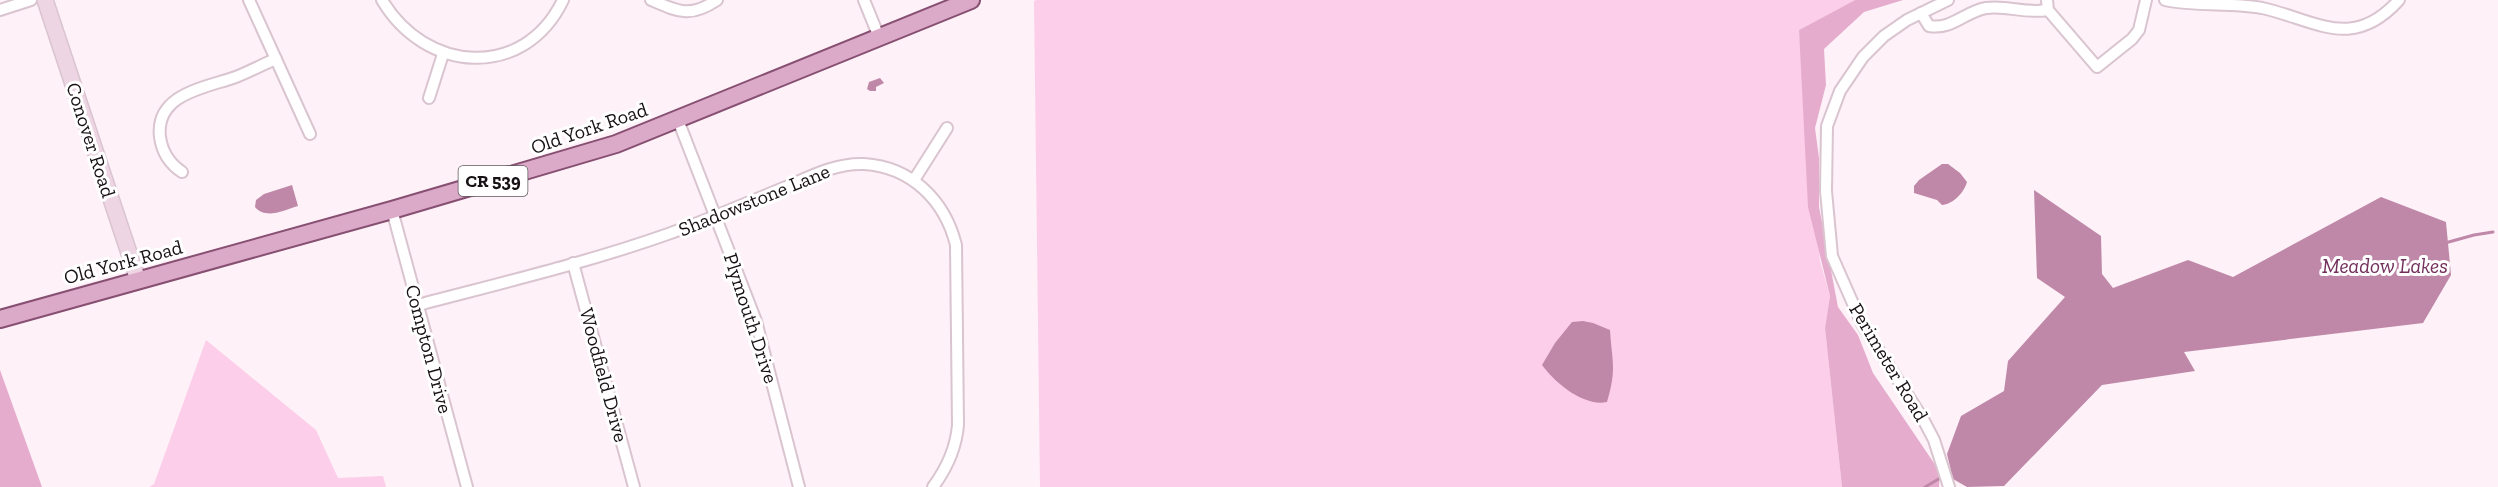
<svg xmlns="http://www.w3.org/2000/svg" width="2498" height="487" viewBox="0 0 2498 487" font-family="'Zilla Slab',serif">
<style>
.green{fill:#fdcee9}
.forest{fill:#e5accd}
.water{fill:#bf88a8}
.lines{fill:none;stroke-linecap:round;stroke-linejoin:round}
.stream{stroke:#bf88a8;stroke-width:3}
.street-casing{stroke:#d9c4cf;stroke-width:14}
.secondary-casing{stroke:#d9c4cf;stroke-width:18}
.primary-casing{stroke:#875072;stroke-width:20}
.street{stroke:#fff;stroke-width:10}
.secondary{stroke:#edd5e4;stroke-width:15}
.primary{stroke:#dcaac9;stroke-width:16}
.labels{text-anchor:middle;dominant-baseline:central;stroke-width:6;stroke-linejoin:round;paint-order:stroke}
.shield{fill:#fff;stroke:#5d585a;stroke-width:1.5}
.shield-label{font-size:18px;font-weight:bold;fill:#171014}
.street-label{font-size:20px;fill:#171014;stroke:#fff}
.water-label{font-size:21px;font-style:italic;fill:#722f5b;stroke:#fff}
</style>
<rect width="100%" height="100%" fill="#fef1f8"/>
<g class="green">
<path d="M1036 0H1855L1799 30 1820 261 1830 296 1825 328 1842 487H1040L1034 1Z"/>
<path d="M206 340 316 430 338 478 383 476 386 487H149L154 484Z"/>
</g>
<g class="forest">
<path d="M1855 0H1903L1864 12 1824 49 1826 85 1815 128 1819 158V207L1838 307 1858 335 1873 373 1940 472 1939 487H1842L1825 328 1830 296 1808 207 1799 30Z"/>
<path d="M0 370 42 487H0Z"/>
</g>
<g class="water">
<path d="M880 78 884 83 876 87V91H870L867 89 869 82Z"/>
<path d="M1942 164H1948L1960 173 1967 182C1964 193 1953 204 1942 205L1937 200 1914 193V186L1919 180Z"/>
<path d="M292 185 298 206C284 210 266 220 255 207L256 200 264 194Z"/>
<path d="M2034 190 2101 236 2102 274 2113 288 2188 260 2233 277 2381 197 2446 222 2451 275 2423 323 2184 352 2195 371 2102 385 2004 486 1967 487 1953 479 1947 454 1961 416 2004 391 2008 361 2065 297 2037 278Z"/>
<path d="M1583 321 1593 323 1610 330C1612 362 1617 369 1607 402 1584 407 1555 383 1542 365L1555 343 1572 322Z"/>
</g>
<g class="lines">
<g class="stream">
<path d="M2445 243 2474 235 2493 232"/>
<path d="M1925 487 1954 470"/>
</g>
<defs>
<g id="street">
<path d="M249 0 310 134"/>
<path d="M382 0C425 73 524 81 563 0"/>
<path d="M651 0C679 12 690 18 717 0"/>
<path d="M864 0 879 37"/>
<path d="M1948 0 1907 20 1884 36 1863 57 1840 91 1827 126 1826 191 1832 256 1862 324 1923 419 1934 440 1949 487"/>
<path d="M2047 0 2048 10 2097 67 2132 39 2139 30 2146 0"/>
<path d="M2165 0C2198 7 2230 2 2262 8 2316 20 2352 52 2399 0"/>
<path d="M0 10 31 0"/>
<path d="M1921 13 1929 26C1952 30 1964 12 1986 8 2008 5 2024 14 2048 10"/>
<path d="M429 98 443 54"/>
<path d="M678 120 756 321 799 487"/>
<path d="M182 172C170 164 162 152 160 137 155 95 203 88 233 78 247 73 261 65 276 59"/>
<path d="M914 180 947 128"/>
<path d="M392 210 467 487"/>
<path d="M573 263 634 487"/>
<path d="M418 305C501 283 586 263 668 234 708 220 747 203 786 187 811 176 836 163 864 164 912 167 945 201 956 245L958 425C956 449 947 468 933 487"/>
</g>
<path id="secondary" d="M45 0 138 280"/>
<path id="primary" d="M0 319 392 210 616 144 971 0"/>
</defs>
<use href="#street" class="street-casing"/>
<use href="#secondary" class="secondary-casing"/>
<use href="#primary" class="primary-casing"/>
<use href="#street" class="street"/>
<use href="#secondary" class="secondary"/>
<use href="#primary" class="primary"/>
</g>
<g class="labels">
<rect class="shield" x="458.5" y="166" width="69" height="30" rx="4.5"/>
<g class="shield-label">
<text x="493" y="181">CR 539</text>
</g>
<g class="street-label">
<text transform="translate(589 128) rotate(-19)">Old York Road</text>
<text transform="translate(91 140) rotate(72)">Conover Road</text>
<text transform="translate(754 200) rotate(-22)">Shadowstone Lane</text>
<text transform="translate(123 262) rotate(-15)">Old York Road</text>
<text transform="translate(751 318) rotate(72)">Plymouth Drive</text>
<text transform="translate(429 349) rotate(75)">Compton Drive</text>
<text transform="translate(1889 362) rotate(59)">Perimeter Road</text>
<text transform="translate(604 375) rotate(75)">Woodfield Drive</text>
</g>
<g class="water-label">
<text x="2385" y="265">Meadow Lakes</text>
</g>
</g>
</svg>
